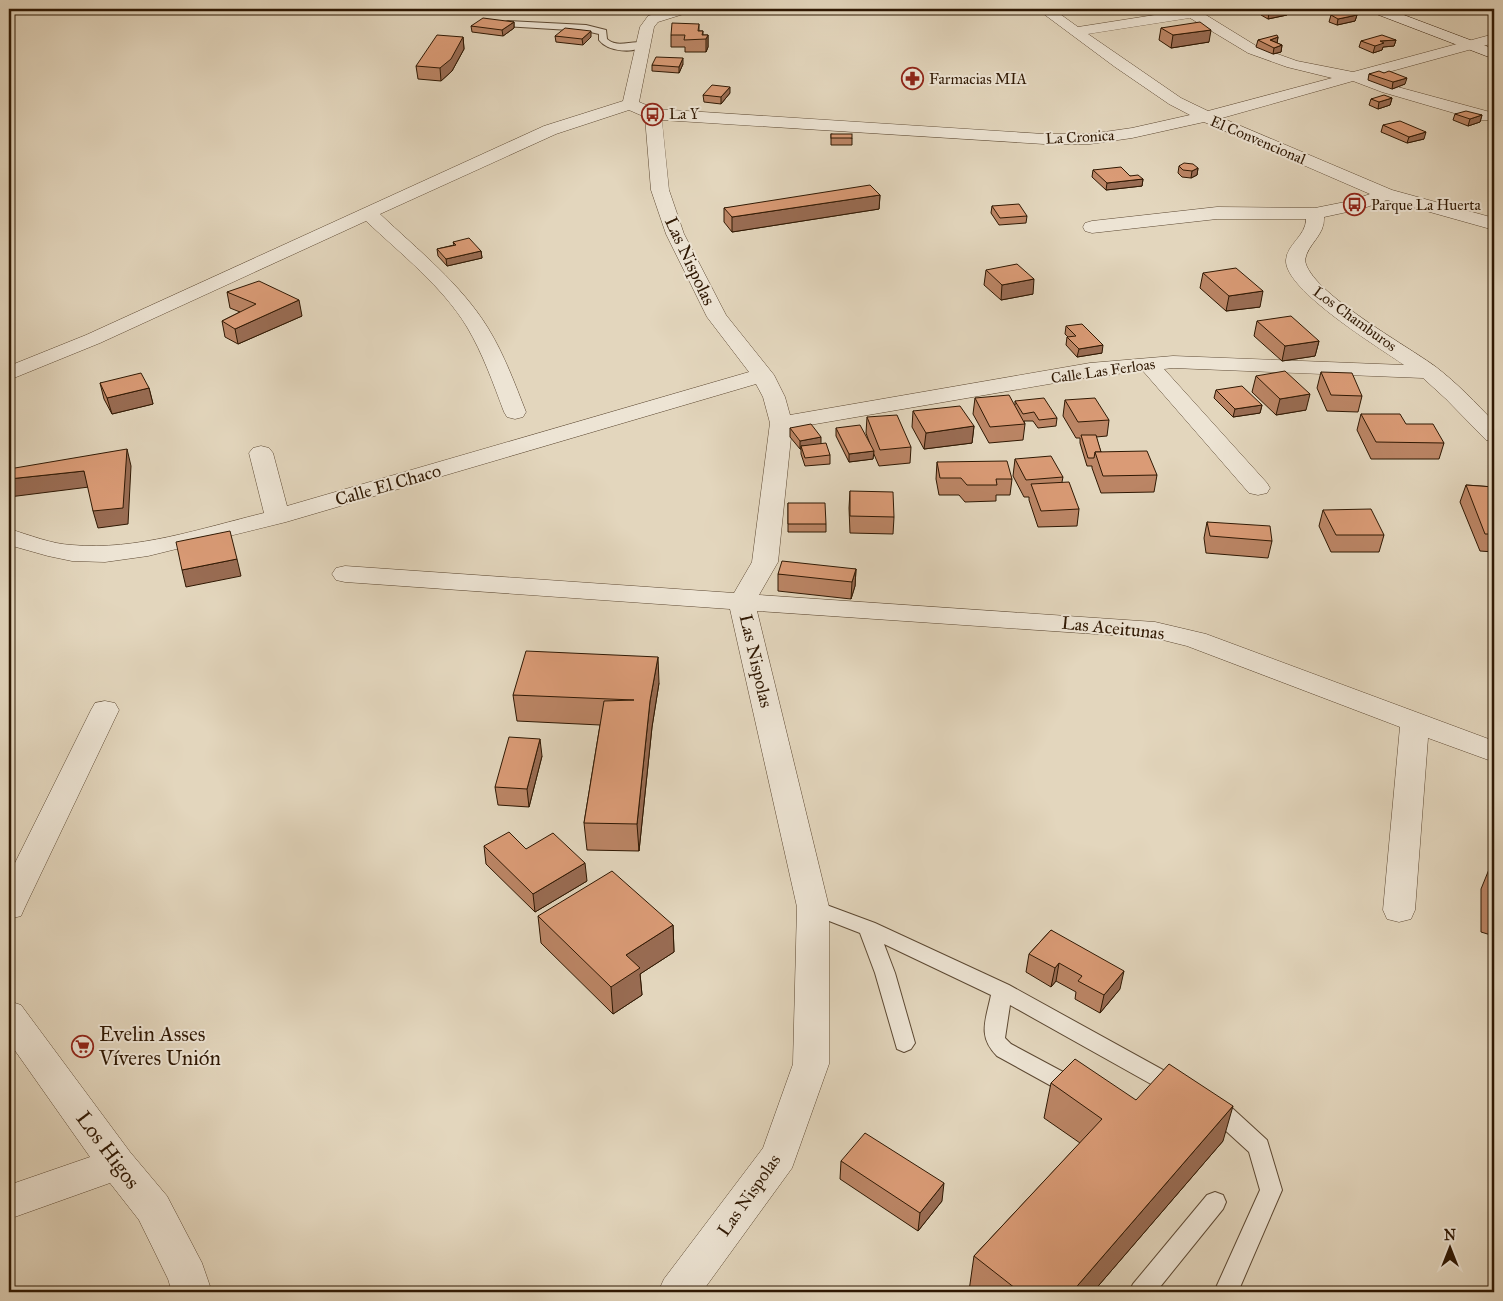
<svg xmlns="http://www.w3.org/2000/svg" width="1503" height="1301" viewBox="0 0 1503 1301" font-family="'IM FELL Great Primer',serif">
<style>
.lines{fill:none;stroke-linecap:round;stroke-linejoin:round}
.lane-casing{stroke:#5c4832;stroke-width:2}
.street-casing{stroke:#5c4832;stroke-width:1}
.secondary-casing{stroke:#2f1803;stroke-width:1}
.lane{fill:#ede4d4;fill-rule:evenodd}
.street{fill:#ede4d4;fill-rule:evenodd}
.secondary{fill:#ede4d4;fill-rule:evenodd}
.wall{fill:#bb8565;stroke:#2f1803}
.shaded-wall{fill:#996c53;stroke:#2f1803}
.building{fill:#da9b76;stroke:#2f1803}
.labels{text-anchor:middle;dominant-baseline:central;stroke-width:4;stroke-linejoin:round;paint-order:stroke}
.far-poi-label{font-size:15px;fill:#2f1803;stroke:#ede4d4;text-anchor:start}
.far-street-label{font-size:15px;fill:#2f1803;stroke:#ede4d4}
.street-label{font-size:18px;fill:#2f1803;stroke:#ede4d4}
.near-poi-label{font-size:21px;fill:#2f1803;stroke:#ede4d4;text-anchor:start}
.near-street-label{font-size:21px;fill:#2f1803;stroke:#ede4d4}
</style>
<rect width="100%" height="100%" fill="#e3d6bd"/>
<filter id="stains"><feTurbulence type="fractalNoise" baseFrequency=".004" numOctaves="4"/><feColorMatrix values="0 0 0 0 .2 0 0 0 0 .09 0 0 0 0 .02 0 0 0 .5 -.17"/></filter>
<radialGradient id="worn" r=".72"><stop offset=".6" stop-color="#630" stop-opacity="0"/><stop offset="1" stop-color="#630" stop-opacity=".3"/></radialGradient>
<g class="lines">
<defs>
<g id="lane">
<path d="M508 21 586 25 606 30 607 39C619 50 636 37 646 45 634 54 608 52 599 40V34L586 31 505 26V22Z"/>
<path d="M813 900 875 923 1009 985 1183 1081 1186 1087 1183 1093 1175 1096 1167 1093 1010 1005 1005 1038 1011 1044 1080 1081 1083 1087 1080 1093 1072 1096 1064 1093 997 1056C977 1036 986 1020 991 995L884 944 895 973 915 1043 911 1049 904 1052 897 1049 875 973 860 933 806 912 803 907 806 902Z"/>
<path d="M1212 1099 1231 1107 1267 1140 1282 1190 1238 1292H1214L1260 1190 1249 1152 1215 1121 1204 1115 1201 1108 1204 1101Z"/>
<path d="M1215 1192 1223 1195 1226 1202 1223 1209 1156 1292H1129L1133 1284 1207 1195Z"/>
</g>
<g id="street">
<path d="M671 9H692L690 12 658 22 654 27 639 102 656 109 1044 134H1090L1132 128 1190 115 1169 104 1115 67 1037 9H1053L1078 27 1180 11 1179 9H1210L1211 11 1206 15 1258 47 1297 61 1353 72 1494 34V43L1370 77 1394 86 1490 112 1492 116 1490 120H1478L1382 92 1353 81 1222 118 1392 190 1494 218V230L1387 200 1361 209 1324 217C1325 236 1308 243 1305 260 1309 292 1408 346 1436 367 1457 383 1476 403 1494 422V442L1486 440 1446 399 1423 378 1173 368 1164 369 1267 483 1270 488 1267 493 1258 495 1249 493 1143 371 1090 377 792 428 778 562 759 595 1155 622 1206 634 1494 741V762L1428 738 1415 910 1411 919 1399 922 1387 919 1383 910 1400 727 1187 646 1155 638 757 611 829 907V1064L792 1168 702 1292H658L664 1279 763 1148 793 1064 797 907 730 609 345 582 336 580 332 574 336 568 345 566 734 593 752 562 770 423 763 397 756 384 286 522 148 556 105 562 72 561 48 556 9 545V529C30 535 51 544 72 545 136 551 202 528 264 513L249 453 253 448 261 446 269 448 273 453 287 506 749 372 707 317 666 234 651 190 645 117 629 110 556 134 380 214C418 250 461 284 488 328 504 354 515 384 526 412L523 417 515 419 507 417 504 412C493 383 483 354 467 327 442 286 401 254 366 221L100 343 9 380V366L86 335 544 126 623 101 640 27 648 16ZM1190 18 1248 53 1287 67 1332 78 1208 111 1181 98 1088 34ZM662 120 1044 144H1090L1132 138 1204 122 1370 194 1350 201 1315 208 1217 207 1092 221 1085 223 1083 227 1085 231 1092 233 1217 219H1306C1306 236 1287 244 1286 260 1284 290 1380 348 1404 365L1173 356 1090 363 790 415 785 397 774 375 726 315 684 234 669 190Z"/>
<path d="M105 701 115 703 119 710 25 907 21 916 9 919V875L91 710 95 703Z"/>
<path d="M9 1001 21 1005 130 1152 167 1196 202 1263 212 1292H172L168 1279 139 1220 110 1183 9 1219V1185L90 1157 9 1042Z"/>
</g>
<path id="secondary" d="M1369 9H1388L1494 49V59L1371 12Z"/>
</defs>
<use href="#lane" class="lane-casing"/>
<use href="#street" class="street-casing"/>
<use href="#secondary" class="secondary-casing"/>
<use href="#lane" class="lane"/>
<use href="#street" class="street"/>
<use href="#secondary" class="secondary"/>
</g>
<g class="wall">
<path d="M1255 9H1288L1287 15 1268 19 1261 15 1262 12Z"/>
<path d="M1331 15H1357L1355 21 1337 25 1329 22Z"/>
<path d="M514 22V28L503 36 472 32 471 26Z"/>
<path d="M699 24V31H703V35H708V47L706 52H685V47H671V35Z"/>
<path d="M1161 28 1209 42 1171 48 1159 40Z"/>
<path d="M555 36 591 37 583 45 556 42Z"/>
<path d="M463 37 464 49 452 71 441 81 418 79 416 66Z"/>
<path d="M1278 37 1277 43 1282 45 1281 52 1273 54 1256 47 1258 40Z"/>
<path d="M1396 40 1394 46 1383 47 1382 50 1373 53 1359 47 1361 41Z"/>
<path d="M683 64 679 73 652 71V65Z"/>
<path d="M1384 73 1405 84 1392 89 1368 80 1369 74Z"/>
<path d="M730 93 721 104 704 102 703 95Z"/>
<path d="M1392 98 1390 105 1378 109 1369 105 1371 99Z"/>
<path d="M1455 114 1482 115 1480 122 1468 126 1453 120Z"/>
<path d="M1383 125 1424 139 1407 143 1381 132Z"/>
<path d="M831 134 852 138V145H831Z"/>
<path d="M1179 166 1198 168 1197 175 1191 178 1182 177 1178 173Z"/>
<path d="M1093 170 1130 176 1143 179 1142 186 1106 190 1092 177Z"/>
<path d="M880 195 879 209 732 232 724 222V208Z"/>
<path d="M992 206 1027 216 1026 223 999 225 991 213Z"/>
<path d="M453 242 481 251 482 258 447 266 438 256 437 249 454 245Z"/>
<path d="M986 270 1033 294 1001 300 984 285Z"/>
<path d="M1203 273 1260 307 1226 311 1200 288Z"/>
<path d="M227 292 302 316 238 344 225 337 222 321 240 312 230 308Z"/>
<path d="M1257 321 1319 341 1315 356 1282 361 1254 336Z"/>
<path d="M1066 326 1102 353 1077 357 1066 345 1067 337H1068L1065 334Z"/>
<path d="M1321 372 1362 396 1358 412 1327 411 1317 388Z"/>
<path d="M1256 376 1306 410 1276 415 1252 392Z"/>
<path d="M100 383 149 388 153 404 112 414 104 399Z"/>
<path d="M1216 390 1262 405 1260 413 1233 417 1214 398Z"/>
<path d="M975 398 1015 405V401L1057 418 1056 426 1038 428 1033 421H1024L1025 424 1023 440 989 443 973 414Z"/>
<path d="M1065 400 1109 420 1107 436 1096 437 1101 452 1157 475 1154 492 1101 493 1092 468V466H1087L1080 443V438H1076L1063 416Z"/>
<path d="M913 411 974 426 972 443 924 449 912 427Z"/>
<path d="M1361 414 1444 443 1439 459H1371L1357 430Z"/>
<path d="M867 417 911 447 910 463 879 466 873 452V459L849 462 836 436V428L871 447 866 433Z"/>
<path d="M790 428 821 444 830 455V464L805 466 801 454V449H800L790 437Z"/>
<path d="M1015 459 1063 477 1062 482 1079 509 1077 526 1038 527 1029 500V497H1024L1013 476Z"/>
<path d="M937 462 1012 479 1010 495H996V501L965 502 959 495H939L936 479Z"/>
<path d="M1466 485 1494 487V552L1480 551 1460 502Z"/>
<path d="M850 491 894 517 893 534 850 533 849 508Z"/>
<path d="M788 503 826 524V532H788Z"/>
<path d="M1323 510 1384 535 1379 552H1331L1319 526Z"/>
<path d="M1207 522 1272 541 1268 558 1206 553 1204 538Z"/>
<path d="M856 569 855 586 851 599 778 591V574Z"/>
<path d="M659 683 652 727 639 851 587 850 584 823 600 725 517 721 513 695Z"/>
<path d="M542 756 529 807 498 805 495 787Z"/>
<path d="M484 846 526 849 587 881 535 912 486 864Z"/>
<path d="M1492 862H1494V936L1481 932V889Z"/>
<path d="M538 916 673 925 674 952 640 974 642 995 613 1014 541 943Z"/>
<path d="M1051 930 1120 989 1100 1013 1075 999 1076 992 1056 981 1051 987 1026 972 1029 954Z"/>
<path d="M1051 1083 1136 1100 1223 1141 1093 1292H971L969 1291 974 1256 1080 1143 1044 1118Z"/>
<path d="M841 1161 942 1201 918 1231 840 1179Z"/>
</g>
<g class="shaded-wall">
<path d="M1288 9 1287 15 1268 19 1269 13Z"/>
<path d="M1357 15 1355 21 1337 25 1338 19Z"/>
<path d="M514 22V28L503 36 502 30Z"/>
<path d="M1211 30 1209 42 1171 48 1173 35Z"/>
<path d="M591 31V37L583 45 582 39Z"/>
<path d="M708 35V47L706 52V39Z"/>
<path d="M463 37 464 49 452 71 441 81 440 68Z"/>
<path d="M1278 37 1277 43 1270 40Z"/>
<path d="M1396 40 1394 46 1383 47 1382 50 1373 53 1375 46 1380 41Z"/>
<path d="M1282 45 1281 52 1273 54 1274 48Z"/>
<path d="M683 58V64L679 73V67Z"/>
<path d="M1407 78 1405 84 1392 89 1393 82Z"/>
<path d="M730 87V93L721 104V97Z"/>
<path d="M1392 98 1390 105 1378 109 1379 102Z"/>
<path d="M1482 115 1480 122 1468 126 1470 119Z"/>
<path d="M1426 132 1424 139 1407 143 1409 137Z"/>
<path d="M1198 168 1197 175 1191 178 1192 171Z"/>
<path d="M1143 179 1142 186 1106 190 1107 183Z"/>
<path d="M880 195 879 209 732 232V217Z"/>
<path d="M481 251 482 258 447 266 446 259Z"/>
<path d="M1034 279 1033 294 1001 300 1002 285Z"/>
<path d="M1263 291 1260 307 1226 311 1229 296Z"/>
<path d="M299 300 302 316 238 344 235 329Z"/>
<path d="M1319 341 1315 356 1282 361 1285 346Z"/>
<path d="M1103 345 1102 353 1077 357 1079 349Z"/>
<path d="M149 388 153 404 112 414 107 398Z"/>
<path d="M1310 394 1306 410 1276 415 1280 399Z"/>
<path d="M1262 405 1260 413 1233 417 1235 409Z"/>
<path d="M974 426 972 443 924 449 926 433Z"/>
<path d="M821 437V445L801 446V449H800V441Z"/>
<path d="M127 449 131 466 128 524 98 528 93 511Z"/>
<path d="M874 451 873 459 849 462V454Z"/>
<path d="M84 471 89 487 9 497V479Z"/>
<path d="M237 559 241 576 186 587 182 570Z"/>
<path d="M856 569 855 586 851 599 852 582Z"/>
<path d="M10 643 13 652 9 659V645Z"/>
<path d="M658 657 659 683 652 727 639 851 637 824 650 701Z"/>
<path d="M540 739 542 756 529 807 527 789Z"/>
<path d="M585 863 587 881 535 912 533 894Z"/>
<path d="M673 925 674 952 640 974 642 995 613 1014 611 987 626 955Z"/>
<path d="M1059 963 1056 981 1051 987 1055 968Z"/>
<path d="M1124 971 1120 989 1100 1013 1104 995Z"/>
<path d="M1233 1106 1223 1141 1093 1292H1072Z"/>
<path d="M944 1183 942 1201 918 1231 920 1213Z"/>
</g>
<g class="building">
<path d="M1262 9H1288L1269 13Z"/>
<path d="M1348 12 1357 15 1338 19 1331 15Z"/>
<path d="M483 18 514 22 502 30 471 26Z"/>
<path d="M1200 22 1211 30 1173 35 1161 28Z"/>
<path d="M672 23 699 24 698 31H703L702 35H708L706 39 684 40 685 35H671Z"/>
<path d="M565 28 591 31 582 39 555 36Z"/>
<path d="M437 35 463 37 451 59 440 68 416 66Z"/>
<path d="M1277 35 1278 37 1270 40 1282 45 1274 48 1258 40Z"/>
<path d="M1382 35 1396 40 1380 41 1384 43 1375 46 1361 41Z"/>
<path d="M656 57 683 58 679 67 652 65Z"/>
<path d="M1379 71 1384 73 1389 71 1407 78 1393 82 1369 74Z"/>
<path d="M712 85 730 87 721 97 703 95Z"/>
<path d="M1384 95 1392 98 1379 102 1371 99Z"/>
<path d="M1466 111 1482 115 1470 119 1455 114Z"/>
<path d="M1400 121 1426 132 1409 137 1383 125Z"/>
<rect x="831" y="134" width="21" height="4"/>
<path d="M1184 163 1193 164 1198 168 1192 171 1183 170 1179 166Z"/>
<path d="M1121 167 1130 176 1138 175 1143 179 1107 183 1093 170Z"/>
<path d="M870 185 880 195 732 217 724 208Z"/>
<path d="M1019 204 1027 216 1000 218 992 206Z"/>
<path d="M469 238 481 251 446 259 437 249 456 245 453 242Z"/>
<path d="M1017 264 1034 279 1002 285 986 270Z"/>
<path d="M1236 268 1263 291 1229 296 1203 273Z"/>
<path d="M259 281 299 300 235 329 222 321 256 304 227 292Z"/>
<path d="M1291 316 1319 341 1285 346 1257 321Z"/>
<path d="M1082 324 1103 345 1079 349 1067 337 1076 336 1066 326Z"/>
<path d="M1285 371 1310 394 1280 399 1256 376Z"/>
<path d="M1321 372 1352 373 1362 396 1331 395Z"/>
<path d="M141 373 149 388 107 398 100 383Z"/>
<path d="M1242 386 1262 405 1235 409 1216 390Z"/>
<path d="M1009 395 1025 424 990 427 975 398Z"/>
<path d="M1044 398 1057 418 1039 420 1034 412 1023 414 1015 401Z"/>
<path d="M1095 398 1109 420 1078 422 1065 400Z"/>
<path d="M960 406 974 426 926 433 913 411Z"/>
<path d="M1361 414H1400L1406 424H1433L1444 443 1376 442Z"/>
<path d="M897 415 911 447 880 450 867 417Z"/>
<path d="M811 424 821 437 800 441 790 428Z"/>
<path d="M860 425 874 451 849 454 836 428Z"/>
<path d="M1081 435H1096L1101 452H1095L1094 458H1088Z"/>
<path d="M826 443 830 455 805 458 801 446Z"/>
<path d="M127 449 123 508 93 511 84 471 9 479V469Z"/>
<path d="M1147 451 1157 475 1103 476 1095 452Z"/>
<path d="M1051 456 1063 477 1026 480 1015 459Z"/>
<path d="M1007 461 1012 479H996L997 485H967L961 478H940L937 462Z"/>
<path d="M1069 482 1079 509 1041 511 1031 484Z"/>
<path d="M1466 485 1494 487V534H1485Z"/>
<path d="M850 491 893 492 894 517 850 516Z"/>
<path d="M788 503H825L826 524H788Z"/>
<path d="M1371 509 1384 535H1336L1323 510Z"/>
<path d="M1207 522 1270 526 1272 541 1210 536Z"/>
<path d="M230 531 237 559 182 570 176 542Z"/>
<path d="M782 561 856 569 852 582 778 574Z"/>
<path d="M526 651 658 657 650 701 637 824 584 823 604 701 634 700 513 695Z"/>
<path d="M509 737 540 739 527 789 495 787Z"/>
<path d="M509 832 526 849 553 833 585 863 533 894 484 846Z"/>
<path d="M1492 862H1494V906H1493Z"/>
<path d="M612 871 673 925 626 955 640 968 611 987 538 916Z"/>
<path d="M1051 930 1124 971 1104 995 1078 981 1082 976 1059 963 1055 968 1029 954Z"/>
<path d="M1075 1059 1136 1100 1169 1064 1233 1106 1072 1292H1020L974 1256 1102 1119 1051 1083Z"/>
<path d="M865 1133 944 1183 920 1213 841 1161Z"/>
</g>
<defs>
<symbol id="pharmacy-ring" viewBox="-11 -11 22 22"><circle r="9.5" fill="#ede4d4" stroke="#8f2418" stroke-width="1.5"/><path d="M-2-6h4v4h4v4h-4v4h-4v-4h-4v-4h4Z" fill="#8f2418"/></symbol>
<symbol id="bus-ring" viewBox="-11 -11 22 22"><circle r="9.5" fill="#ede4d4" stroke="#8f2418" stroke-width="1.5"/><path d="M-5-6H5V4H4V6H2V4H-2V6H-4V4H-5ZM-3.5-4V0h7V-4ZM-3.5 1.2v1.5H-2V1.2ZM2 1.2v1.5H3.5V1.2Z" fill="#8f2418"/></symbol>
<symbol id="supermarket-ring" viewBox="-11 -11 22 22"><circle r="9.5" fill="#ede4d4" stroke="#8f2418" stroke-width="1.5"/><path d="M-6-5.5h2.5l.6 2H6L4.5 2H-2.5L-4.4-4H-6ZM-1.5 3.2a1.3 1.3 0 1 0 .1 0ZM3 3.2a1.3 1.3 0 1 0 .1 0Z" fill="#8f2418"/></symbol>
</defs>
<g fill-rule="evenodd">
<use href="#pharmacy-ring" x="900" y="66" width="25" height="25"/>
<use href="#bus-ring" x="640" y="102" width="25" height="25"/>
<use href="#bus-ring" x="1342" y="192" width="25" height="25"/>
<use href="#supermarket-ring" x="70" y="1034" width="25" height="25"/>
</g>
<g class="labels">
<g class="far-poi-label">
<text x="929" y="79">Farmacias MIA</text>
<text x="669" y="114">La Y</text>
<text x="1371" y="205">Parque La Huerta</text>
</g>
<g class="far-street-label">
<text transform="translate(1080 137) rotate(-3)">La Cronica</text>
<text transform="translate(1258 140) rotate(23)">El Convencional</text>
<text transform="translate(1355 319) rotate(36)">Los Chamburos</text>
<text transform="translate(1103 371) rotate(-8)">Calle Las Ferloas</text>
</g>
<g class="street-label">
<text transform="translate(690 261) rotate(65)">Las Nispolas</text>
<text transform="translate(388 485) rotate(-16)">Calle El Chaco</text>
<text transform="translate(1113 628) rotate(6)">Las Aceitunas</text>
<text transform="translate(756 661) rotate(77)">Las Nispolas</text>
<text transform="translate(749 1195) rotate(-55)">Las Nispolas</text>
</g>
<g class="near-poi-label">
<text x="99" y="1034">Evelin Asses<tspan x="99" dy="24">Víveres Unión</tspan></text>
</g>
<g class="near-street-label">
<text transform="translate(108 1150) rotate(53)">Los Higos</text>
</g>
</g>
<rect width="1503" height="1301" fill="none" stroke="#e3d6bd" stroke-width="30"/>
<rect x="10" y="10" width="1483" height="1281" fill="none" stroke="#2f1803" stroke-width="2.5"/>
<rect x="15" y="15" width="1473" height="1271" fill="none" stroke="#2f1803"/>
<g transform="translate(1450 1248)" stroke="#ede4d4" stroke-width="4" paint-order="stroke">
<path d="M0-4L9 19L0 12L-9 19Z" fill="#2f1803"/>
<text y="-8" font-size="14" font-weight="bold" text-anchor="middle" fill="#2f1803">N</text>
</g>
<rect width="100%" height="100%" filter="url(#stains)"/>
<rect width="100%" height="100%" fill="url(#worn)"/>
</svg>
